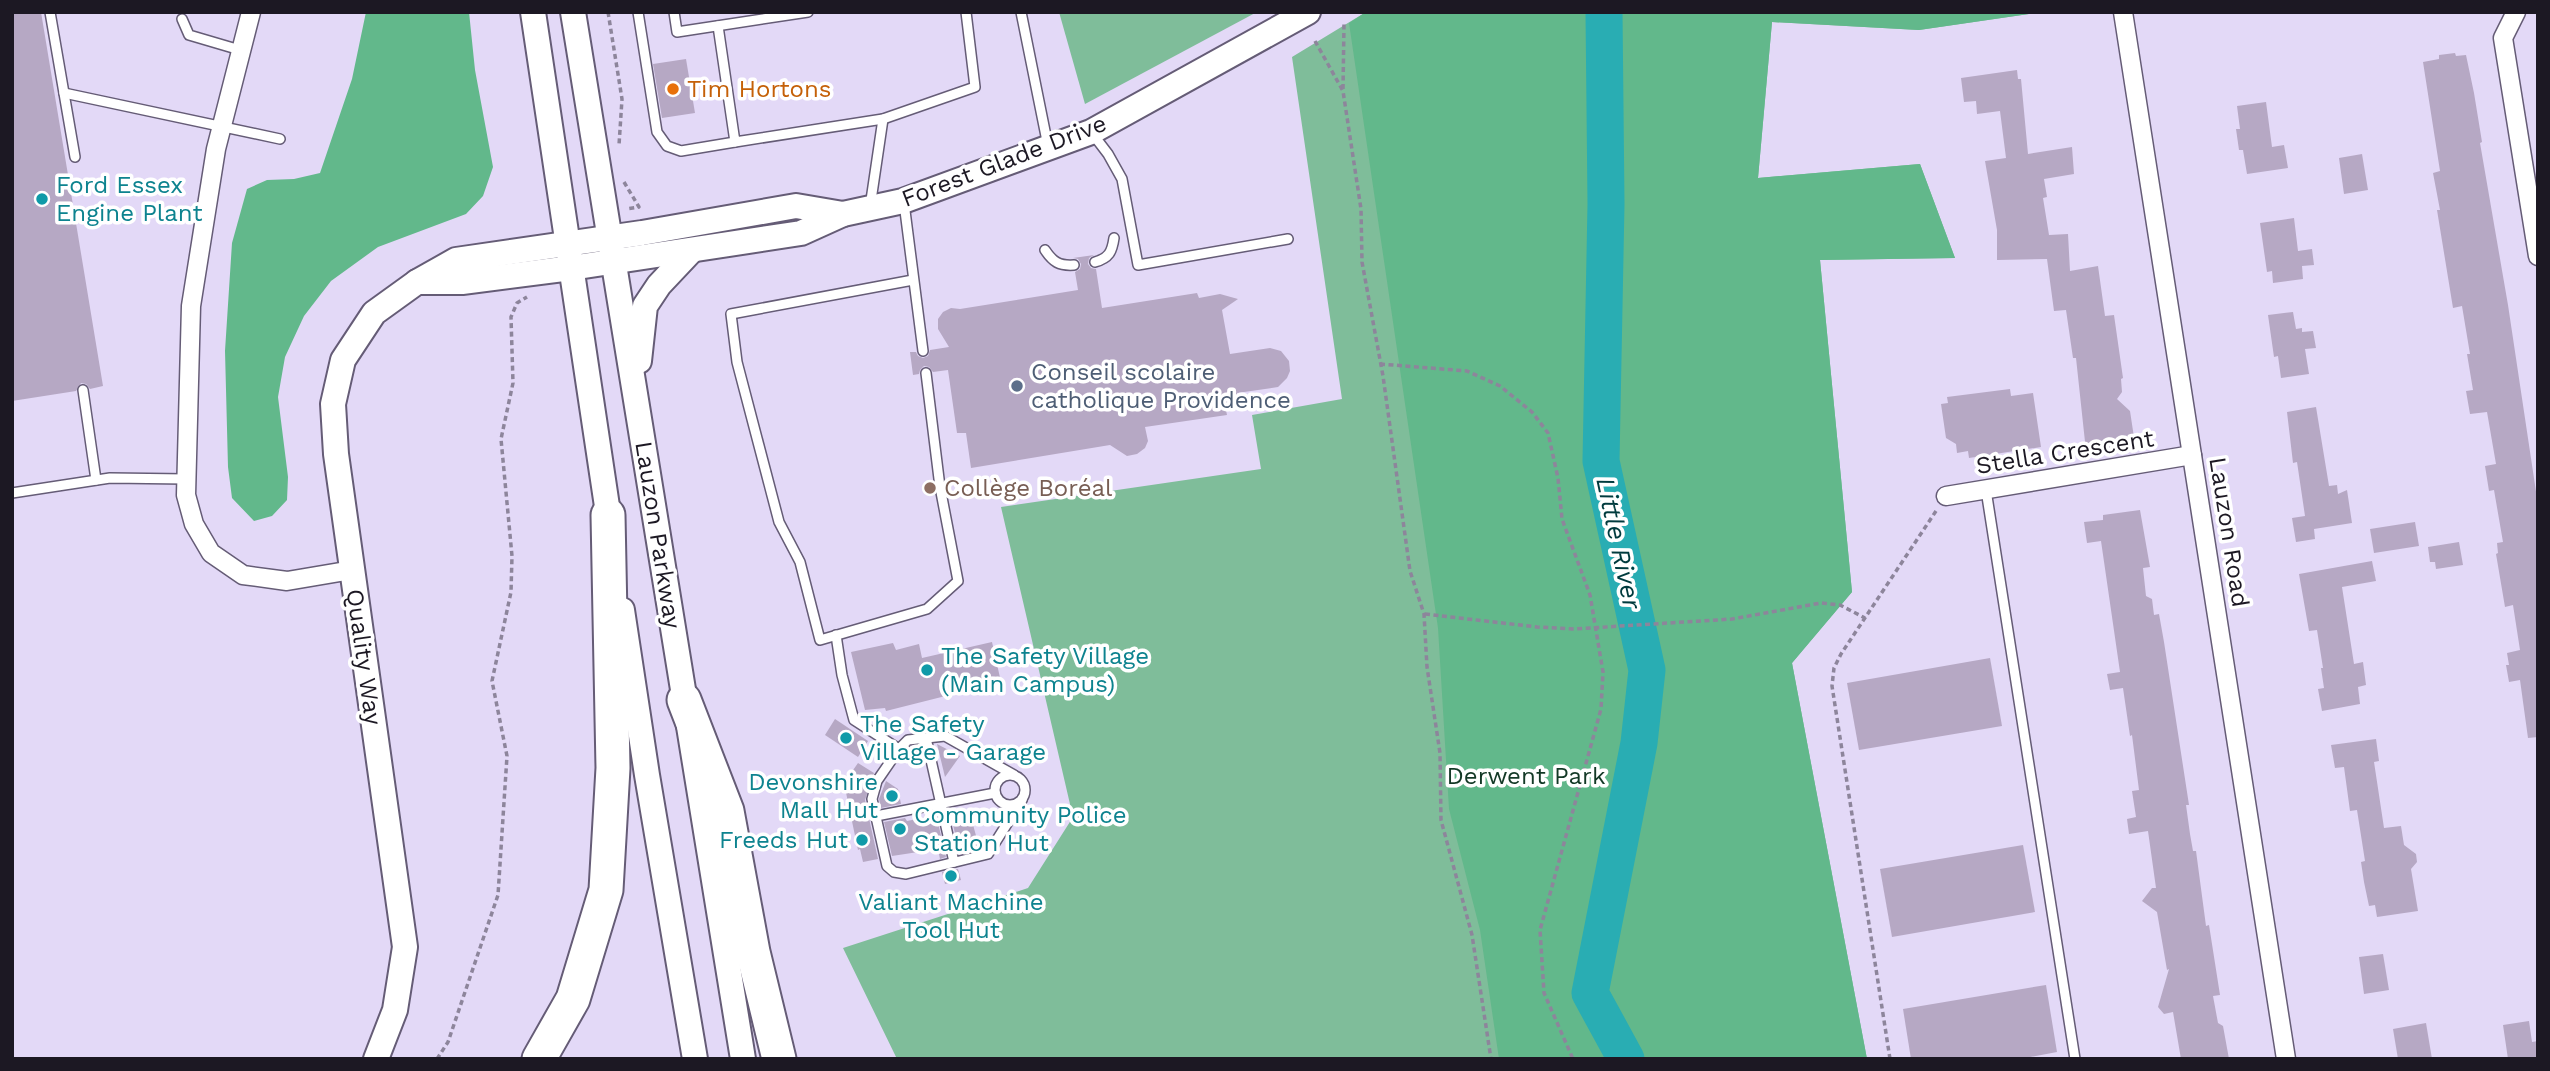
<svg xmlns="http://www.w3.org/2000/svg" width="2550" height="1071" viewBox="0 0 2550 1071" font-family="'Work Sans',sans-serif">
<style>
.green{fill:#7fbd9a}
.forest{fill:#62b88b}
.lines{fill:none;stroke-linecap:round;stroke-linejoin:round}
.river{stroke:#29adb3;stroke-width:37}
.building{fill:#b6a8c4}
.lane-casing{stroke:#655c76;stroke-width:12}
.street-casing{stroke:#655c76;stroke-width:21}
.secondary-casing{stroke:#655c76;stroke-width:28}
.highway-casing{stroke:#655c76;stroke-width:37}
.path{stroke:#8d859b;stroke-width:3.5;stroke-dasharray:5 3.5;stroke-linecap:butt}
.lane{stroke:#fff;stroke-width:9}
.street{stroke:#fff;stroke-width:18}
.secondary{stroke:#fff;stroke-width:24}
.highway{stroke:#fff;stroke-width:33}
.food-dot{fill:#e8710a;stroke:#fff;stroke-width:2.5}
.culture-dot{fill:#0f9aa8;stroke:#fff;stroke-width:2.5}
.service-dot{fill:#5c6f8a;stroke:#fff;stroke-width:2.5}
.education-dot{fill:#8d6e63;stroke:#fff;stroke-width:2.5}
.labels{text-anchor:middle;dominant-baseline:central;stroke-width:7;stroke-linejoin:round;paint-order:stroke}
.food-label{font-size:24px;fill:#c56008;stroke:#fff;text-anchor:start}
.street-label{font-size:24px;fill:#1c1823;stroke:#fff}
.culture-label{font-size:24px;fill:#0d838f;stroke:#fff;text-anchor:start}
.service-label{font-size:24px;fill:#4e5e75;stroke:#fff;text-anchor:start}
.education-label{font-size:24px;fill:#785e54;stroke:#fff;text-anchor:start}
.park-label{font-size:24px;fill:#133926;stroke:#fff}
.water-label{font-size:26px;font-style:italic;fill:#003b3e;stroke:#fff}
</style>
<rect width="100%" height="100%" fill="#e3d9f7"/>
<g class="green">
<path d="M1059 12H1257L1085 104Z"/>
<path d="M1366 12H2042L1919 30 1772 22 1758 178 1920 164 1955 258 1820 260 1852 592 1792 663 1867 1059H897L843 948 1028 888 1073 817 1001 507 1261 469 1252 415 1342 399 1292 57Z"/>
</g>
<g class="forest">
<path d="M366 12H469L475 70 493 167 483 196 466 214 378 247 331 281 304 316 285 357 278 397 288 477 287 500 272 516 254 521 232 498 228 467 225 351 232 243 247 189 267 180 294 179 320 173 352 79Z"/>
<path d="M1366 12H2042L1919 30 1772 22 1758 178 1920 164 1955 258 1820 260 1852 592 1792 663 1867 1059H1499L1480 930 1449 809 1438 628 1349 23Z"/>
</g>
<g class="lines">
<path class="river" d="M1604 12 1606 204 1601 461 1647 670 1639 743 1590 993 1626 1059"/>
</g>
<g class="building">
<path d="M12 12H41L103 386 90 389 86 384 81 383 76 391 12 401Z"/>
<path d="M2455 53 2456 56 2466 55 2474 93 2482 142 2480 143 2508 305 2538 505V737L2528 738 2520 680 2509 682 2506 665H2509L2507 653 2520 650 2513 605 2505 607 2496 554 2498 553 2497 543 2503 542 2494 490 2489 491 2485 466 2496 464 2487 412 2470 414 2466 391 2473 390 2467 354H2470L2462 306 2453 308 2437 210H2440L2433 173 2440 171 2423 62 2439 59V55Z"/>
<path d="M686 59 695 113 662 118 653 64Z"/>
<path d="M2017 70 2018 79H2021L2028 154 2072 147 2074 174 2044 179 2047 197 2043 198 2049 235 2068 234 2070 271 2098 266 2105 316 2114 315 2123 378 2121 379 2122 392 2117 399 2130 411 2135 444 2086 451 2076 358H2073L2066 310 2054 311 2047 259 1997 260V230L1985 161 2006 158 2000 111 1977 114 1976 101 1964 102 1961 78Z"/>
<path d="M2266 102 2272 147 2284 145 2288 168 2247 174 2243 150H2239L2236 129H2240L2237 106Z"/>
<path d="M2362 154 2368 190 2344 194 2339 158Z"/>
<path d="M2294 218 2298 251 2312 249 2314 265 2302 266 2303 279 2273 283 2272 271 2267 272 2260 223Z"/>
<path d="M1094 255 1089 258 1088 264 1091 268 1096 269 1102 308 1197 293 1199 298 1220 294 1238 299 1222 310 1230 354 1270 348 1281 351 1289 361 1290 371 1287 378 1278 387 1237 393 1238 403 1225 405 1227 415 1145 427 1148 441 1145 448 1137 454 1127 456 1110 445 971 468 966 433H957L948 370 933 372 929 367 924 366 920 370 919 374 913 375 910 352H916L918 356 923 358 928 356 930 350 949 347 938 329V319L943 312 951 308 960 309 1078 290 1075 272 1080 269 1081 264 1078 259 1073 258Z"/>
<path d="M2293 312 2296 329 2302 328V332L2313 331 2316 348 2305 349 2309 374 2281 378 2278 356 2274 357 2268 315Z"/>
<path d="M2010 389 2011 396 2033 393 2041 447 1969 458 1968 451 1957 453 1956 444 1946 438 1941 404 1948 403 1947 397Z"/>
<path d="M2316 407 2329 486 2337 485 2338 494 2347 490 2352 523 2314 529 2315 539 2296 542 2292 518 2305 516 2297 462 2293 463 2287 412Z"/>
<path d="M2140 510 2150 567 2143 568 2146 596 2152 599 2154 615 2159 614 2164 642 2189 805H2186L2190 834 2193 851H2196L2206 926 2209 925 2220 995 2213 996 2218 1023 2223 1026 2229 1059H2181L2173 1012 2164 1014 2158 1007 2169 969 2167 970 2157 912 2142 901 2152 888H2156L2148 831 2129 834 2127 819 2136 817 2132 791 2139 790 2132 735 2130 736 2123 688 2110 690 2107 674 2120 672 2101 541 2087 543 2084 522 2103 520V515Z"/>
<path d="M2415 522 2419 546 2374 553 2370 529Z"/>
<path d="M2459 542 2463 565 2436 569 2435 562H2430L2428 547Z"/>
<path d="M2372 561 2376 581 2342 587 2354 664 2363 662 2366 685 2358 687 2360 704 2322 711 2318 689 2324 688 2321 668H2323L2317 630 2309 631 2299 574Z"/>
<path d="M992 642 1001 682 886 711 885 708 865 710 851 652 893 643 896 650 919 644 922 658Z"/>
<path d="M1990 658 2002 726 1859 750 1847 683Z"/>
<path d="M835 719 868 741 858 757 825 735Z"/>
<path d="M2376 739 2379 761 2374 762 2384 828 2401 826 2404 845 2416 854 2417 862 2411 869 2418 911 2377 917 2375 905 2369 906 2364 882 2361 862 2365 861 2357 810 2350 811 2344 767 2335 768 2331 745Z"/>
<path d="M937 744 960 756 945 777Z"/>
<path d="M858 763 874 773 865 800 878 859 863 862 860 849 858 850 844 783Z"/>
<path d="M886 781 898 789 901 804 881 808 879 799Z"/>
<path d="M936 814 946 857 940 859 938 849 892 856 884 822 905 818 907 821 927 817 928 824 933 823 931 815Z"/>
<path d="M971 817 979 847 959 852 952 820Z"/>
<path d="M2023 845 2035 912 1892 937 1880 869Z"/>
<path d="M958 869 961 880 945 884 942 872Z"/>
<path d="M2383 954 2389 990 2364 994 2359 957Z"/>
<path d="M2046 985 2057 1052 2020 1059H1911L1903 1009Z"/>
<path d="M2529 1021 2532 1042 2538 1041V1059H2508L2503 1025Z"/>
<path d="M2426 1023 2432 1059H2398L2393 1029Z"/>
</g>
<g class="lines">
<defs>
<g id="lane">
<path d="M50 12 75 157"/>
<path d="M638 12 657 132 667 146 681 151 735 142"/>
<path d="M674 12 677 32 808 12"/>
<path d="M1021 12 1048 146"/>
<path d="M182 19 189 35 240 50"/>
<path d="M718 26 735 142 883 119 975 87 966 12"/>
<path d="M64 93 280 139"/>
<path d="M1092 133 1108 154 1122 179 1138 265 1288 239"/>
<path d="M904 203 923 351"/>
<path d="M870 207 883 119"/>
<path d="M1045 250C1053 262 1059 266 1074 265"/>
<path d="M1095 262C1109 258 1112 252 1114 238"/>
<path d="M913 280 731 314 737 362 779 522 800 562 820 640 927 609 958 581 940 487 926 373"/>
<path d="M83 390 96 480"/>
<path d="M1986 490 2075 1059"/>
<path d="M12 493 110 478 186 479"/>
<path d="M836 635 842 675 854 720 899 749 877 781 872 799 887 866 894 872 906 874 988 854 1022 800"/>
<path d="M926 738 954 862"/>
<path d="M899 749 908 740 945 736 1014 775"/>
<circle cx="1010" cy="790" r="15"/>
<path d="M876 816 995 793"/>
</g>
<g id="street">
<path d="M251 12 216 149 191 306 186 495 194 524 211 553 243 575 287 581 352 570"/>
<path d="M2123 12 2286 1059"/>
<path d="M2516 12 2503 38 2538 256"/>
<path d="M1946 496 2192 455"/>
</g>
<g id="secondary">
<path d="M533 12 611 533"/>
<path d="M573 12 743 1059"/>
<path d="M417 282H462L571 268 801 233 843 214 903 201 1091 132 1308 12"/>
<path d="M639 361 645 306 659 285 692 250"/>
<path d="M622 610 647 775 695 1059"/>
<path d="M376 1059 395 1010 405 947 336 454 333 404 343 360 374 313 417 282 456 260 642 233 796 206 843 214"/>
</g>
<g id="highway">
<path d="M684 700 727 811 753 952 779 1059"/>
<path d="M539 1059 573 999 606 890 613 768 608 515"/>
</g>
</defs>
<use href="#lane" class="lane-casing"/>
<use href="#street" class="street-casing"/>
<use href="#secondary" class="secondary-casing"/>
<use href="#highway" class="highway-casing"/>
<g class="path">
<path d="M608 12 622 99 619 145"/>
<path d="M1315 41 1343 91 1361 209 1362 262 1383 376 1410 571 1424 614 1427 667 1440 753 1441 820 1472 935 1491 1059"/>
<path d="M1343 89 1344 24"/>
<path d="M624 182 639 207 626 209"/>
<path d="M1380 364 1467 371 1500 386 1532 412 1548 433 1558 478 1562 519 1590 595 1603 672 1601 709 1540 930 1544 993 1573 1059"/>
<path d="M1425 614 1537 627 1574 629 1732 619 1821 603 1840 605 1865 618"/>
<path d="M437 1059 448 1042 498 895 507 756 492 681 511 592 512 556 501 439 513 383 511 317 517 303 527 297"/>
<path d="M1890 1059 1832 686 1834 668 1841 654 1936 511"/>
</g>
<use href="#lane" class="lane"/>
<use href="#street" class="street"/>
<use href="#secondary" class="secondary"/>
<use href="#highway" class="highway"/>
</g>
<circle class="food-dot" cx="673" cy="89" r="7"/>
<g class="culture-dot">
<circle cx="42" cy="199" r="7"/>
<circle cx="927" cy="670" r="7"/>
<circle cx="846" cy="738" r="7"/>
<circle cx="892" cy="796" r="7"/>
<circle cx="900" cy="829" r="7"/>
<circle cx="862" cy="840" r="7"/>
<circle cx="951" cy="876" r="7"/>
</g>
<circle class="service-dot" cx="1017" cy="386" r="7"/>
<circle class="education-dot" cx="930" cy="488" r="7"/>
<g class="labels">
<g class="food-label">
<text x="687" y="89">Tim Hortons</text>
</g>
<g class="street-label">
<text transform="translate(1004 161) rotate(-21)">Forest Glade Drive</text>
<text transform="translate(2065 452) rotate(-9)">Stella Crescent</text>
<text transform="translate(2229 532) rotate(81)">Lauzon Road</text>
<text transform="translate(658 535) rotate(81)">Lauzon Parkway</text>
<text transform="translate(364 657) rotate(82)">Quality Way</text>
</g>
<g class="culture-label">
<text x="56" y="185">Ford Essex<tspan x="56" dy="28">Engine Plant</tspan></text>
<text x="941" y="656">The Safety Village<tspan x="941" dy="28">(Main Campus)</tspan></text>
<text x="860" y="724">The Safety<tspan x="860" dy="28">Village - Garage</tspan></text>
<text x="878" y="782" text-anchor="end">Devonshire<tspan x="878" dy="28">Mall Hut</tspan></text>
<text x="914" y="815">Community Police<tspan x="914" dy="28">Station Hut</tspan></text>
<text x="848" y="840" text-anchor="end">Freeds Hut</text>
<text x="951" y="902" text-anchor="middle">Valiant Machine<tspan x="951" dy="28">Tool Hut</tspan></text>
</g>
<g class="service-label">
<text x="1031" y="372">Conseil scolaire<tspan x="1031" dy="28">catholique Providence</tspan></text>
</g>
<g class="education-label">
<text x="944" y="488">Collège Boréal</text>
</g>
<g class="park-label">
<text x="1526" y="776">Derwent Park</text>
</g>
<g class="water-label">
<text transform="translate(1619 543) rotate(78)">Little River</text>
</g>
</g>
<rect width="2550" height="1071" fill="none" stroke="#1c1823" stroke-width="28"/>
</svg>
